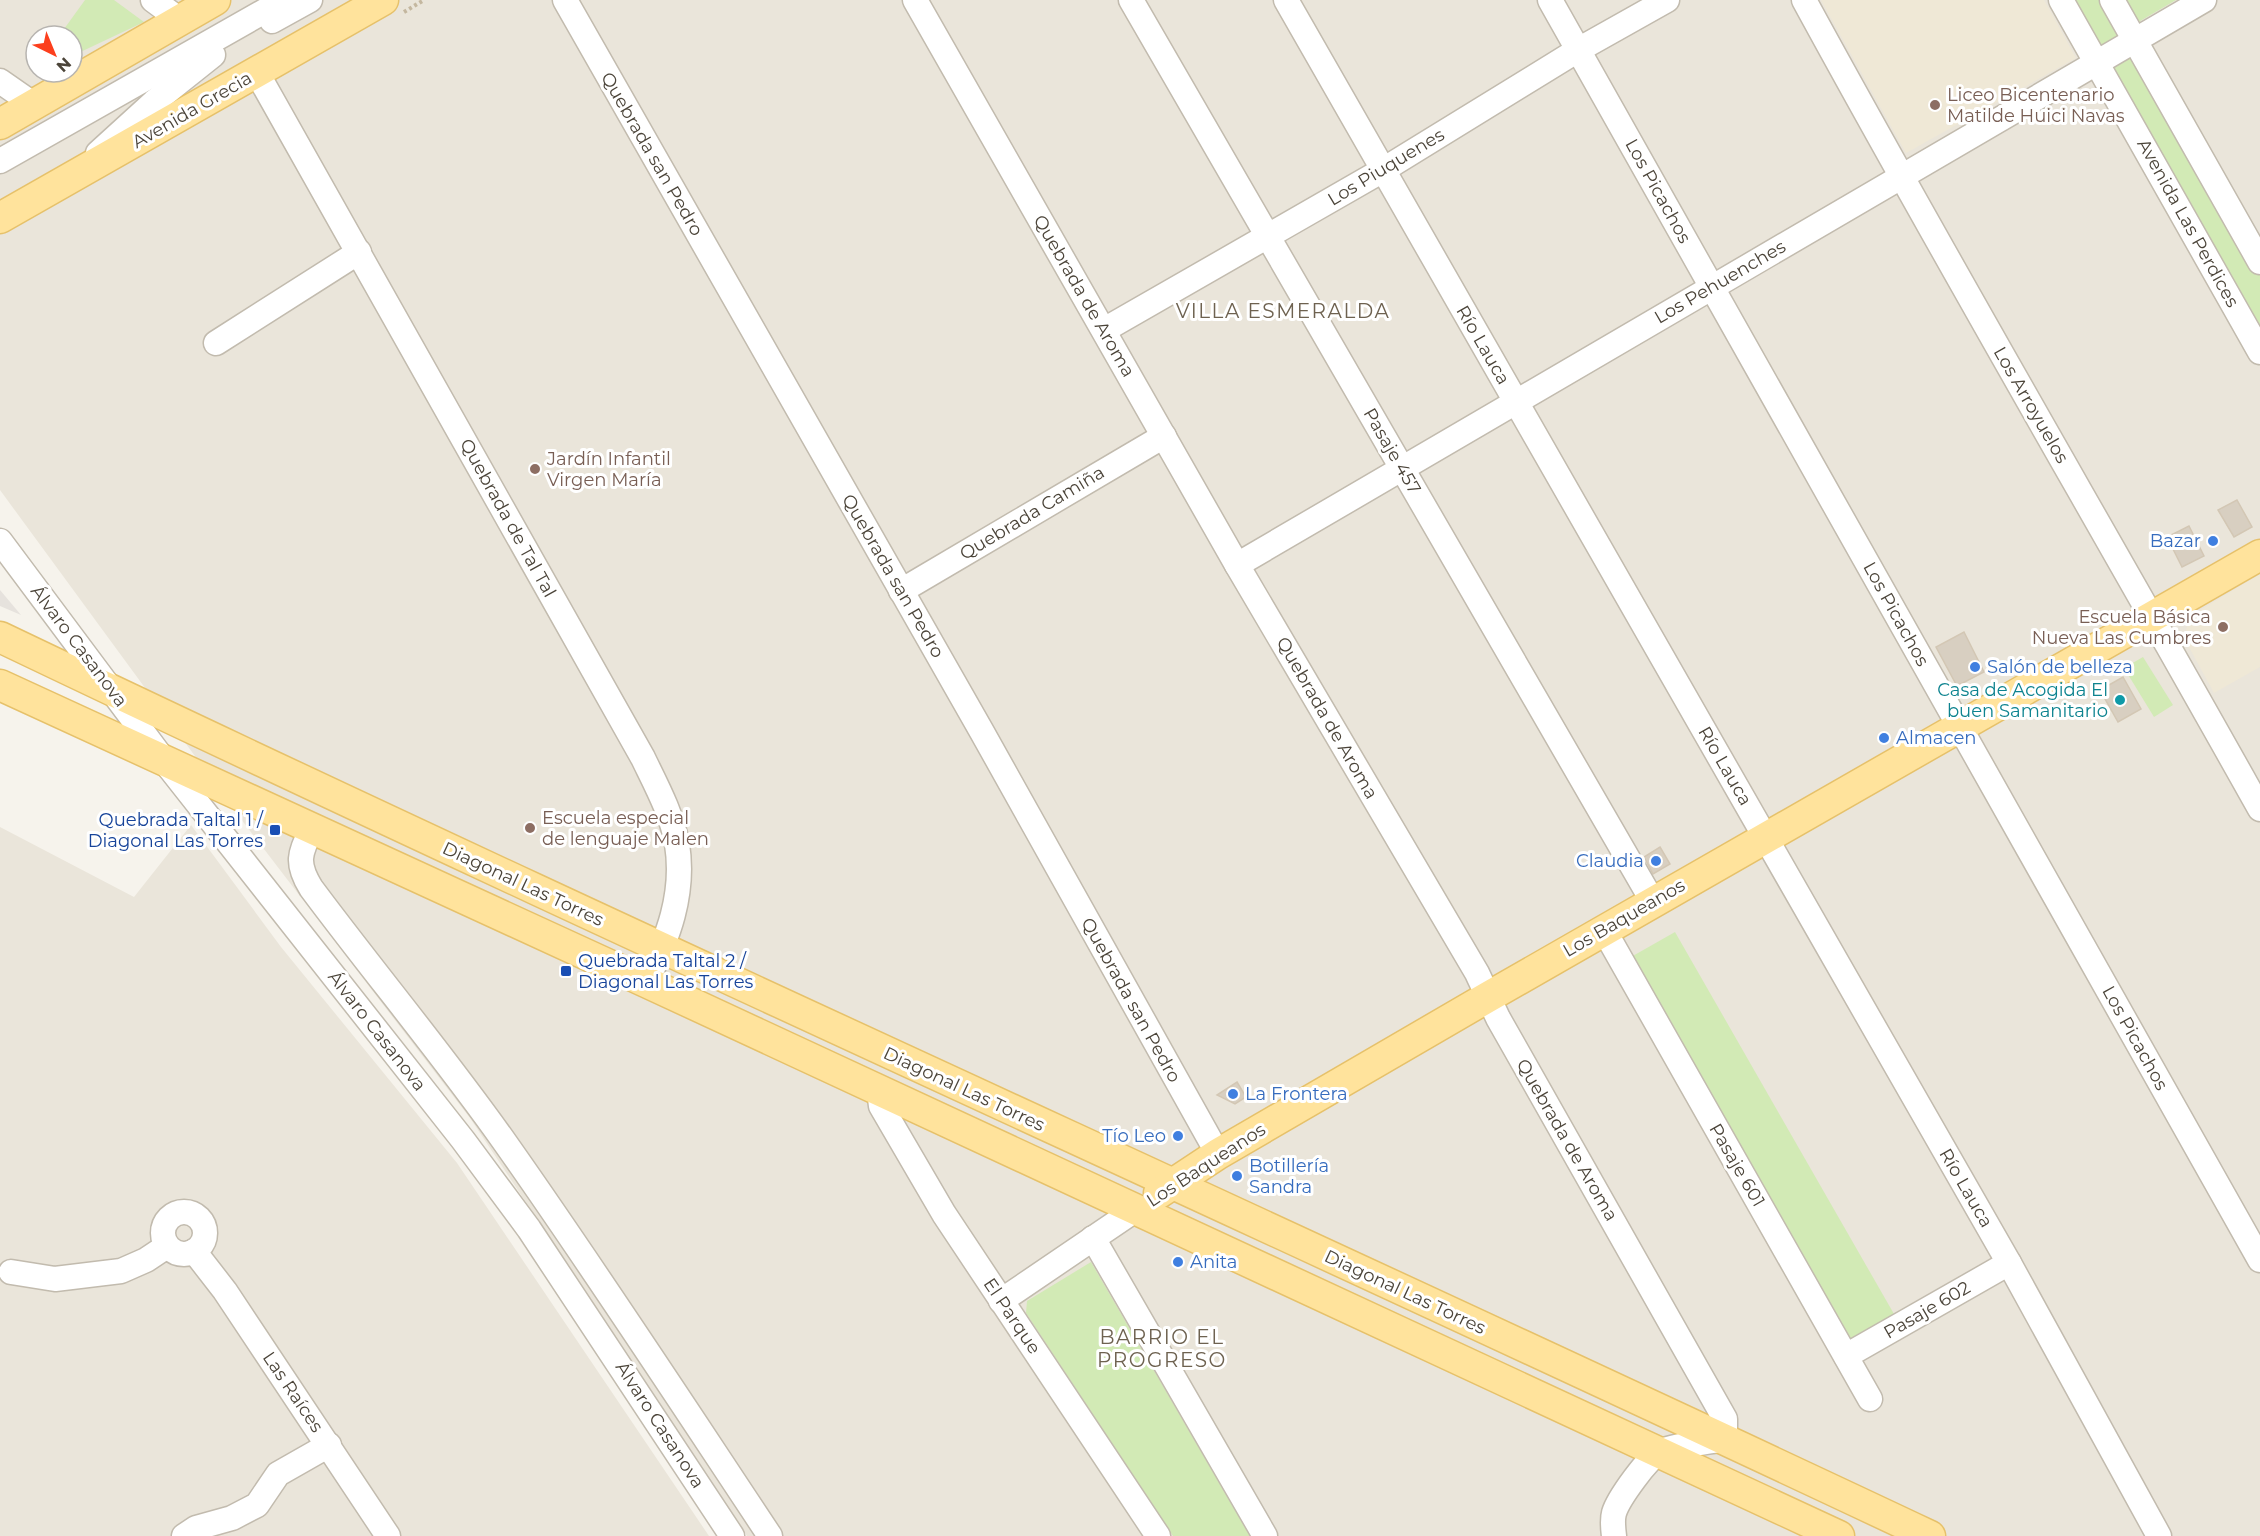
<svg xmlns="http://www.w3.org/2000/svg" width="2260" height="1536" viewBox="0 0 2260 1536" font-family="Montserrat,sans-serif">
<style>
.residential{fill:#eae5da;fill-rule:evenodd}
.industrial{fill:#e6e2dd}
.education{fill:#efe8d6}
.green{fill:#d2eab5}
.building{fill:#d8cfc1;stroke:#d3c7b4;stroke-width:1.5}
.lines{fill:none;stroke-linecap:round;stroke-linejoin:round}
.minor-casing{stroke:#c2bbae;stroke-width:27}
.major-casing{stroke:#e6c16a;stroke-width:33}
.path{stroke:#c4b79f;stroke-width:4;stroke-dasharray:3 3;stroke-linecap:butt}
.minor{stroke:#fff;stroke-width:24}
.major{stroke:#ffe39c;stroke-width:30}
.education-dot{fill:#8d6e63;stroke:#fff;stroke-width:2}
.shop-dot{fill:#3f7fe0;stroke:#fff;stroke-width:2}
.culture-dot{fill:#0f9aa8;stroke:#fff;stroke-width:2}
.transit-dot{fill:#1a4fb4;stroke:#fff;stroke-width:2}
.labels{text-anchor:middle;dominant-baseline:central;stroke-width:6;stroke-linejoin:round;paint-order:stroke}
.education-label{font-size:18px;fill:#785e54;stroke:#fff;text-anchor:start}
.street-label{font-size:18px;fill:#4b4439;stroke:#fff}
.shop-label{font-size:18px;fill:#366cbe;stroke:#fff;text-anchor:start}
.culture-label{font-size:18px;fill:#0d838f;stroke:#fff;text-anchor:end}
.transit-label{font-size:18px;fill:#164399;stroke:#fff;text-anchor:end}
.neighbourhood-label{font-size:20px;letter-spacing:1.5px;fill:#6e6250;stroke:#fff}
</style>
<rect width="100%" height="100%" fill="#f6f3ec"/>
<g class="residential">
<path d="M0 0H2260V1536H747L470 1118 244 823 0 490ZM36 36H72V72H36Z"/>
<path d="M191 825 281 947 457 1163 709 1536H0V827L134 897Z"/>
</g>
<path class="industrial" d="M0 590 21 615 0 606Z"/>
<g class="education">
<path d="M1821 0H2044L2076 58 1906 153Z"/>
<path d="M2260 574V667L2214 693 2184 638 2190 616Z"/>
</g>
<g class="green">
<path d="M85 0H114L144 22 72 56V36H59Z"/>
<path d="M2070 0H2101L2260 272V342Z"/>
<path d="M2121 0H2176L2135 24Z"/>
<path d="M2143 657 2173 705 2154 717 2124 668Z"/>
<path d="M1675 932 1894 1314 1851 1339 1631 957Z"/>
<path d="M1091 1262 1250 1536H1173L1026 1313 1027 1301Z"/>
</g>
<g class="building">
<path d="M2237 500 2252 527 2234 537 2218 510Z"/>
<path d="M2189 526 2204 556 2182 567 2167 537Z"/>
<path d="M1964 632 1984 672 1957 686 1936 647Z"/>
<path d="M2123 677 2141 709 2118 722 2100 690Z"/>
<path d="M1660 847 1670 864 1653 874 1644 857Z"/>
<path d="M1237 1082 1246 1097 1235 1104 1217 1095Z"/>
</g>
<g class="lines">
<defs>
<g id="minor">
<path d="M153 0 180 20"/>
<path d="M565 0 982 732 1218 1154"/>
<path d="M915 0 1237 565 1477 973 1498 1018 1725 1419V1439C1705 1443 1681 1444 1661 1451 1649 1456 1618 1499 1614 1513 1612 1520 1613 1528 1614 1536"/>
<path d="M1131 0 1653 902"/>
<path d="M1286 0 2009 1263 2159 1536"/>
<path d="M1550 0 2260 1260"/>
<path d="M1804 0C1952 272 2109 539 2260 809"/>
<path d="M2061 0 2260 352"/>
<path d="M2112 0 2260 262"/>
<path d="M272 21 310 0"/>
<path d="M257 73 643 758C656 785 672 814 677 844 685 894 668 938 646 982"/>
<path d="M0 81 33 104"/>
<path d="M98 153 154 102 213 55"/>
<path d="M0 161 284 0"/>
<path d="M1104 330 1383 170 1578 50 1667 0"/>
<path d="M216 343 359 252"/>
<path d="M0 541 165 762 463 1140 529 1229 732 1536"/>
<path d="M1237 565 2204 0"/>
<path d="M901 591 1164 436"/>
<path d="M312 829C299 853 296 864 311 888 375 974 444 1056 506 1144 597 1273 683 1405 770 1536"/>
<path d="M1604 930 1870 1399"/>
<path d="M879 1090 881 1106 944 1214 1158 1536"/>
<circle cx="184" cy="1233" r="21"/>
<path d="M1093 1238 1265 1536"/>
<path d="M194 1251 225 1291 388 1536"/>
<path d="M11 1272 55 1279 121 1271 146 1260 167 1246"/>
<path d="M1001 1301 1135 1210"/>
<path d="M1846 1356 2009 1263"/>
<path d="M184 1536 196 1528 232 1518 257 1505 278 1474 329 1445"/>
</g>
<g id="major">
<path d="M0 124 215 0"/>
<path d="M0 218 383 0"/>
<path d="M0 637C640 943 1288 1233 1930 1536"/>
<path d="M0 685 646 982 1839 1536"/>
<path d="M1159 1193 1218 1154 1488 997 2260 555"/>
</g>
</defs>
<use href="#minor" class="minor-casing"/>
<use href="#major" class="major-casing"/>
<path class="path" d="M404 12 424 0"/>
<use href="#minor" class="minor"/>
<use href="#major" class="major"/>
</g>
<g class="education-dot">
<circle cx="1935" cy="105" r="6"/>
<circle cx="535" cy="469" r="6"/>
<circle cx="2223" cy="627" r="6"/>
<circle cx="530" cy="828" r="6"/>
</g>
<g class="shop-dot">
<circle cx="2213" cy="541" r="6"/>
<circle cx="1975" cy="667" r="6"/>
<circle cx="1884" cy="738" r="6"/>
<circle cx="1656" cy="861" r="6"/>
<circle cx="1233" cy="1094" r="6"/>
<circle cx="1178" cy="1136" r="6"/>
<circle cx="1237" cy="1176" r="6"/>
<circle cx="1178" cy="1262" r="6"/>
</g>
<circle class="culture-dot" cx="2120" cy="700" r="6"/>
<g class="transit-dot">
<rect x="269" y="824" width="12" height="12" rx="3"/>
<rect x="560" y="965" width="12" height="12" rx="3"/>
</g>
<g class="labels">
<g class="education-label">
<text x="1947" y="95">Liceo Bicentenario<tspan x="1947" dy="21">Matilde Huici Navas</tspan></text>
<text x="547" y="459">Jardín Infantil<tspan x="547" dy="21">Virgen María</tspan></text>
<text x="2211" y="617" text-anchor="end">Escuela Básica<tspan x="2211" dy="21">Nueva Las Cumbres</tspan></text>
<text x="542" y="818">Escuela especial<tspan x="542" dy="21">de lenguaje Malen</tspan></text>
</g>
<g class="street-label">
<text transform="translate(192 110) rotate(-30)">Avenida Grecia</text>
<text transform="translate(652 154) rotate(60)">Quebrada san Pedro</text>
<text transform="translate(1386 167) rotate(-31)">Los Piuquenes</text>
<text transform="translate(1658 191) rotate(61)">Los Picachos</text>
<text transform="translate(2188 223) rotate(61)">Avenida Las Perdices</text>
<text transform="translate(1720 282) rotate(-30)">Los Pehuenches</text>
<text transform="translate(1084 296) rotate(60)">Quebrada de Aroma</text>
<text transform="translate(1483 345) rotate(60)">Río Lauca</text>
<text transform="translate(2031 405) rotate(60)">Los Arroyuelos</text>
<text transform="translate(1392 451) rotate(60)">Pasaje 457</text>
<text transform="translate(1032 513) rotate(-31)">Quebrada Camiña</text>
<text transform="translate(508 518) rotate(61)">Quebrada de Tal Tal</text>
<text transform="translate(893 576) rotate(60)">Quebrada san Pedro</text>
<text transform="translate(1896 614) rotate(61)">Los Picachos</text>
<text transform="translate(79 646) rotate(53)">Álvaro Casanova</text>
<text transform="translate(1327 718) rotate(60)">Quebrada de Aroma</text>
<text transform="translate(1725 766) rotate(60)">Río Lauca</text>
<text transform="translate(523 884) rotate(25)">Diagonal Las Torres</text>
<text transform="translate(1624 918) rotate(-30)">Los Baqueanos</text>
<text transform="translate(1131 1000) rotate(61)">Quebrada san Pedro</text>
<text transform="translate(377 1031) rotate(52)">Álvaro Casanova</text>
<text transform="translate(2135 1038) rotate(61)">Los Picachos</text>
<text transform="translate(964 1089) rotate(25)">Diagonal Las Torres</text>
<text transform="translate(1567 1140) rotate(60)">Quebrada de Aroma</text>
<text transform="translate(1206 1165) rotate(-33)">Los Baqueanos</text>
<text transform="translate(1737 1165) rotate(60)">Pasaje 601</text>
<text transform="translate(1966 1188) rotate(60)">Río Lauca</text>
<text transform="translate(1405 1292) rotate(25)">Diagonal Las Torres</text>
<text transform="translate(1927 1310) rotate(-30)">Pasaje 602</text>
<text transform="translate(1012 1316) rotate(56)">El Parque</text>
<text transform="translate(293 1392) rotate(56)">Las Raíces</text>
<text transform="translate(660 1425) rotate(57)">Álvaro Casanova</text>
</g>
<g class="shop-label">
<text x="2201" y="541" text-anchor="end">Bazar</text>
<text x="1987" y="667">Salón de belleza</text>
<text x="1896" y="738">Almacen</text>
<text x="1644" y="861" text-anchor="end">Claudia</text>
<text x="1245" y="1094">La Frontera</text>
<text x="1166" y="1136" text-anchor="end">Tío Leo</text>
<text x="1249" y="1166">Botillería<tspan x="1249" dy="21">Sandra</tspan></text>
<text x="1190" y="1262">Anita</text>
</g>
<g class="culture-label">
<text x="2108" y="690">Casa de Acogida El<tspan x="2108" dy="21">buen Samanitario</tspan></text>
</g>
<g class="transit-label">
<text x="263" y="820">Quebrada Taltal 1 /<tspan x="263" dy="21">Diagonal Las Torres</tspan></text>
<text x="578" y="961" text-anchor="start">Quebrada Taltal 2 /<tspan x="578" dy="21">Diagonal Las Torres</tspan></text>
</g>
<g class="neighbourhood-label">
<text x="1283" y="311">VILLA ESMERALDA</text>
<text x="1162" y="1337">BARRIO EL<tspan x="1162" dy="23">PROGRESO</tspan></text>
</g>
</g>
<g transform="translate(54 54) rotate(137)"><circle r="28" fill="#ffffff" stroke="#b7b4b0" stroke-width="1.5"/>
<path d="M0-4.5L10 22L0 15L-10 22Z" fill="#fc3f1d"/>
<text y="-9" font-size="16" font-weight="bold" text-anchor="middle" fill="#4b4439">N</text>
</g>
</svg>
